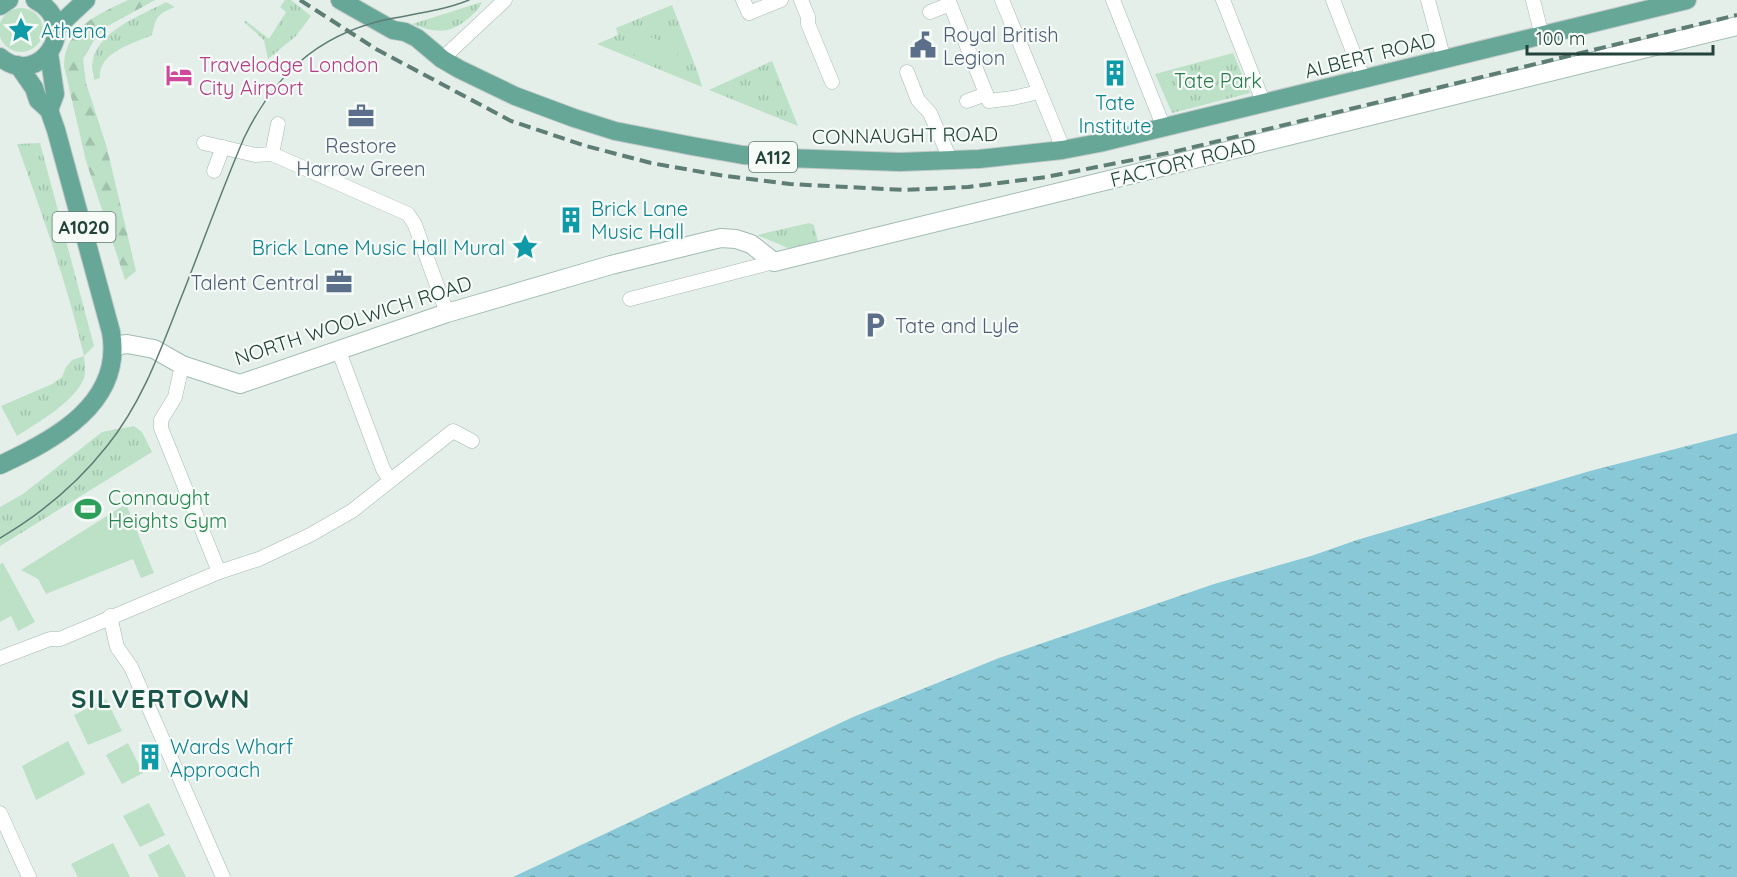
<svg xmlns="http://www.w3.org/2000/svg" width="1737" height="877" viewBox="0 0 1737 877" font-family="Quicksand,sans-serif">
<defs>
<pattern id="grass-tufts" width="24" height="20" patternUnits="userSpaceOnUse" patternTransform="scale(1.5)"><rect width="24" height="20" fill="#bce1c7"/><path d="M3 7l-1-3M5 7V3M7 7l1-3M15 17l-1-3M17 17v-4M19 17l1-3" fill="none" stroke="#a1c2ac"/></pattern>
<pattern id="forest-firs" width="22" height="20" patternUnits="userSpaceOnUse" patternTransform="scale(1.5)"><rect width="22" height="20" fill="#bce1c7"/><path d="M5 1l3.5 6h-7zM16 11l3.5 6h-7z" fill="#a1c2ac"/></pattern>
<pattern id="water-ripples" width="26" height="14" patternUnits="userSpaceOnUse" patternTransform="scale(1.5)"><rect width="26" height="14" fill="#89c9d7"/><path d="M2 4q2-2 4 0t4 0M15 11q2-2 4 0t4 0" fill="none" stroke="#70a5af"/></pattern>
</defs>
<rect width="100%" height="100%" fill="#e4efea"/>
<!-- grass -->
<g fill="url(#grass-tufts)">
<path d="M 285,0 L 291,0 L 311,16 L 296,36 L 268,59 L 264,40 L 244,22 L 246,21 L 269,39 L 286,12 L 280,7 Z"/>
<path d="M 166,2 L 175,7 C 157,14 156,17 152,35 C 133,44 98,52 100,78 L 94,80 C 94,76 92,70 92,66 C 94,31 141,16 166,2 Z"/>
<path d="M 482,2 C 479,9 475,12 470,17 C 449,35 437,33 412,24 Z"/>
<path d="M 672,5 L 699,76 L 702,87 L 597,44 L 618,35 L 616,28 Z"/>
<path d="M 1233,53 L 1250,93 L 1172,113 L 1155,74 Z"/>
<path d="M 772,61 L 798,126 L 709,90 Z"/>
<path d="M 40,143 L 94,346 L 84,356 C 85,365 87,376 81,384 C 69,405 37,423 17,436 L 1,406 L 52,384 L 62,377 L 66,367 L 72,360 L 84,356 C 67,283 42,214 17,144 Z"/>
<path d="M 809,223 L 814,225 L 818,242 L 788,248 L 757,235 Z"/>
<path d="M 134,426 L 142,432 L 152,452 L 0,546 L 0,507 L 23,494 L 102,432 Z"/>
</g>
<!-- forest -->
<path fill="url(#forest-firs)" d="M 128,0 L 155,0 L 106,27 L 93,42 L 83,59 L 86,83 L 107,148 L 136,271 L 125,280 L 86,161 L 64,66 C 65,27 97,15 128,0 Z"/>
<!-- garden -->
<g fill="#bce1c7">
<circle cx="21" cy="30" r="22"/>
<path d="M 634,31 L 680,48 L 671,69 L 626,51 Z"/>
<path d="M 126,504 L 154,573 L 141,578 L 133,559 L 46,594 L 38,579 L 21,570 Z"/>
<path d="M 3,563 L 35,622 L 18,631 L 11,616 L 0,622 L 0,564 Z"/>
<path d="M 106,699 L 122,731 L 88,745 L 74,715 Z"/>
<path d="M 68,741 L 85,774 L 36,800 L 22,766 Z"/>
<path d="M 128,743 L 143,773 L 122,784 L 106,755 Z"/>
<path d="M 149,803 L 165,835 L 140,847 L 123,816 Z"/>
<path d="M 113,843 L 130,877 L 78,877 L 71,864 Z"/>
<path d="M 169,844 L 186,877 L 159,877 L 148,855 Z"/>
</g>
<!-- water -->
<path fill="url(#water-ripples)" d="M 1737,433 L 1737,877 L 513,877 L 853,717 L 999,658 L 1214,584 L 1311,556 L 1357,540 L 1590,471 Z"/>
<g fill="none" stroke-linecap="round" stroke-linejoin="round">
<!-- street casing -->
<g stroke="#a6b8b2" stroke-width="15">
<g id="street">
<path d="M 743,0 L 749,13 L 781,0"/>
<path d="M 801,0 L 808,17 L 808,24 L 832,82"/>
<path d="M 1002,0 L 1060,141 L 1062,150"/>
<path d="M 1113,0 L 1164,128"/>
<path d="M 1223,0 L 1264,104"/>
<path d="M 1333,0 L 1364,80"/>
<path d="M 1428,0 L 1444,60"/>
<path d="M 1533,0 L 1542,36"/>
<path d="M 930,12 L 950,4 L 989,101 L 1013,98 L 1039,92"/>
<path d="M 442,59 L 505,0"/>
<path d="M 907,72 L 918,100 L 930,113 L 947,152 L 947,160"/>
<path d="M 967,101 L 986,94"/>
<path d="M 204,143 L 255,155 L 272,154 L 408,214 L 415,225 L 447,313"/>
<path d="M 272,154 L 278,124"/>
<path d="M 214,171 L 223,147"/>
<path d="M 630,299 L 774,262"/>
<path d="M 338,349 L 383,469 L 390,480"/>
<path d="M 182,365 L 175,397 L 161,420 L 161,428 L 219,572"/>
<path d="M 110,616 L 117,647 L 131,667 L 223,877"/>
<path d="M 0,658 L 50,639 L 60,639 L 219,572 L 259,559 L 310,535 L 352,511 L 453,431 L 472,441"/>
<path d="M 0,813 L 29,877"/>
</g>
</g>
<!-- secondary casing -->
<g stroke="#a2bbb3" stroke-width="20">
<path id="secondary" d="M 113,346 L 127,344 L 154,349 L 182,365 L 240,384 L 447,313 L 611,265 L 704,242 L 721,238 L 736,239 L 751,244 L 774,262 L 1737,26"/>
</g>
<!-- primary casing -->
<g stroke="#c1cac8" stroke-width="20">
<g id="primary">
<path d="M 340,0 L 393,30 L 405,32 L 417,38 L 442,59 L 459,69 L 515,96 L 574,118 L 615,131 L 692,146 L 743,155 L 787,158 L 900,162 L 979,159 L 1062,150 L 1099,143 L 1687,0"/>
<path d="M 0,6 L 9,0"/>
<path d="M 56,28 L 86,0"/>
<path d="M 49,53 L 55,94 L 49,110"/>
<path d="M 0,57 C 38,90 84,25 35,0"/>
<path d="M 0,465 C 54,440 124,403 111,332 L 56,130 L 49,110 L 38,100 L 34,88 L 18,65"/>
</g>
</g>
<!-- street -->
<use href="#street" stroke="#fff" stroke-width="14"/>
<!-- secondary -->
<use href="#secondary" stroke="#fff" stroke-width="18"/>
<!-- primary -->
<use href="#primary" stroke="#66a798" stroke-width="18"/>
<!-- tram -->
<path stroke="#5d7d75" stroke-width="1.5" d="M 0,538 C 41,514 77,484 107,446 C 140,405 158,357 177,308 C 200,251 220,194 244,138 C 274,76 316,36 384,20 C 412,14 442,11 469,0"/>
<!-- rail -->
<path stroke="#5d7d75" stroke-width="4" stroke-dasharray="12 6" stroke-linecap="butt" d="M 300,0 L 376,49 L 511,121 L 586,146 L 651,163 L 719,175 L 790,184 L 904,190 L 968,187 L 1046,177 L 1173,152 L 1737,15"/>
</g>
<!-- icons -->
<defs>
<g id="sight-bare" transform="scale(2.07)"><path d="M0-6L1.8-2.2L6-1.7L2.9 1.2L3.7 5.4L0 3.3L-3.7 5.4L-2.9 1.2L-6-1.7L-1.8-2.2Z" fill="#0f9aa8" stroke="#f6fbf8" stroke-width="2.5" paint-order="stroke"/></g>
<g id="civic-bare" transform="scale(2.07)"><path d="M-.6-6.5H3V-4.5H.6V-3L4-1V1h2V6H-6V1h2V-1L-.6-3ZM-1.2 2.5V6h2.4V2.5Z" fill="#5c6f8a" stroke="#f6fbf8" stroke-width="2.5" paint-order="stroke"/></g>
<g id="building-bare" transform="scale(2.07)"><path d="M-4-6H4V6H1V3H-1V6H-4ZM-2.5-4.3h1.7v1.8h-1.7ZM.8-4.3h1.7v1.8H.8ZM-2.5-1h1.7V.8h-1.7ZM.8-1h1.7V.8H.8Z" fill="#0f9aa8" stroke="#f6fbf8" stroke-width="2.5" paint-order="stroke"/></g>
<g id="hotel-bare" transform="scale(2.07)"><path d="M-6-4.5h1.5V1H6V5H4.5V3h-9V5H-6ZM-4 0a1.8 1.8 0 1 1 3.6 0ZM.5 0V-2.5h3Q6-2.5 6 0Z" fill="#d1479c" stroke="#f6fbf8" stroke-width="2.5" paint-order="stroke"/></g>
<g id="office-bare" transform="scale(2.07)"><path d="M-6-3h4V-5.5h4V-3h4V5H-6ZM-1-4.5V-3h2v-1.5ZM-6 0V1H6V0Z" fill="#5c6f8a" stroke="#f6fbf8" stroke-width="2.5" paint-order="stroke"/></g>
<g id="parking-bare" transform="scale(2.07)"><path d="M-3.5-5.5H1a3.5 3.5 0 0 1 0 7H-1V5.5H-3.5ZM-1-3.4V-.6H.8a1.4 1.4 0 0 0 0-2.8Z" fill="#5c6f8a" stroke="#f6fbf8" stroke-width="2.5" paint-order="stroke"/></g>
<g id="stadium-bare" transform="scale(2.07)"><path d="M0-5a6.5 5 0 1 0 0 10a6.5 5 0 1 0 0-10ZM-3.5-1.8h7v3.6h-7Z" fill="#2e9e5b" stroke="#f6fbf8" stroke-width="2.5" paint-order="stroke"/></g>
</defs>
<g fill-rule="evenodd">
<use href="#sight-bare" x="21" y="30"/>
<use href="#civic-bare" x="923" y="45"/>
<use href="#building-bare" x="1115" y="73"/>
<use href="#hotel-bare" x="179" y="75"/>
<use href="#office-bare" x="361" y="116"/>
<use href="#building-bare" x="571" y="220"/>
<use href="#sight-bare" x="525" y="247"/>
<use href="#office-bare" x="339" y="282"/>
<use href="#parking-bare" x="875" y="325"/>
<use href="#stadium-bare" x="88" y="509"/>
<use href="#building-bare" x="150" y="757"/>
</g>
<g text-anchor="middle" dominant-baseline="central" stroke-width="4.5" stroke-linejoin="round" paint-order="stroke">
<!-- shield labels -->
<g fill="#f6fbf8" stroke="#627a73" stroke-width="1.5">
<rect x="749" y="142" width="48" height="30" rx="4.5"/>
<rect x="52.5" y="212" width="63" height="30" rx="4.5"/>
</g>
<g font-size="18" font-weight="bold" fill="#22423a">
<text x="773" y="157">A112</text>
<text x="84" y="227">A1020</text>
</g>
<!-- culture labels -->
<g font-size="20" fill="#0d838f" stroke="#f6fbf8" text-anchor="start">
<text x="41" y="30">Athena</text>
<text x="1115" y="102" text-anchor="middle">Tate<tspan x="1115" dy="23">Institute</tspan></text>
<text x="591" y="208">Brick Lane<tspan x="591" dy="23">Music Hall</tspan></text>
<text x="505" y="247" text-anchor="end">Brick Lane Music Hall Mural</text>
<text x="170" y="746">Wards Wharf<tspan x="170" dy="23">Approach</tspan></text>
</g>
<!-- service labels -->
<g font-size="20" fill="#4e5e75" stroke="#f6fbf8" text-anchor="start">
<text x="943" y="34">Royal British<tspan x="943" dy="23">Legion</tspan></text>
<text x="361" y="145" text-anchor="middle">Restore<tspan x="361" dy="23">Harrow Green</tspan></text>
<text x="319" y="282" text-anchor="end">Talent Central</text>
<text x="895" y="325">Tate and Lyle</text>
</g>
<!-- street labels -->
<g font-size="20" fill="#22423a" stroke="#f6fbf8">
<text transform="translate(1370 55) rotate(-14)">ALBERT ROAD</text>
<text transform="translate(905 135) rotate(-1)">CONNAUGHT ROAD</text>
<text transform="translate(1183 162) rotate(-14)">FACTORY ROAD</text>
<text transform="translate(353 320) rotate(-18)">NORTH WOOLWICH ROAD</text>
</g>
<!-- hotel labels -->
<g font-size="20" fill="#b23c85" stroke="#f6fbf8" text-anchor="start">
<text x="199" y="64">Travelodge London<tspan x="199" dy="23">City Airport</tspan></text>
</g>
<!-- park labels -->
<g font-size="20" fill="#297c4b" stroke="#f6fbf8">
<text x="1218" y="80">Tate Park</text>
</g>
<!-- leisure labels -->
<g font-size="20" fill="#27864d" stroke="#f6fbf8" text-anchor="start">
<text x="108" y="497">Connaught<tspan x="108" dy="23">Heights Gym</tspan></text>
</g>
<!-- district labels -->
<g font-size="26" font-weight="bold" letter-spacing="1.5" fill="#1c5649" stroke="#f6fbf8">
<text x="161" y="698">SILVERTOWN</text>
</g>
</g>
<!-- scale -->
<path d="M1527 45v9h186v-9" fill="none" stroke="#22423a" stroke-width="3"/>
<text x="1536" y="45" font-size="18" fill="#22423a" stroke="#f6fbf8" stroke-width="4.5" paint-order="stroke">100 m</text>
</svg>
